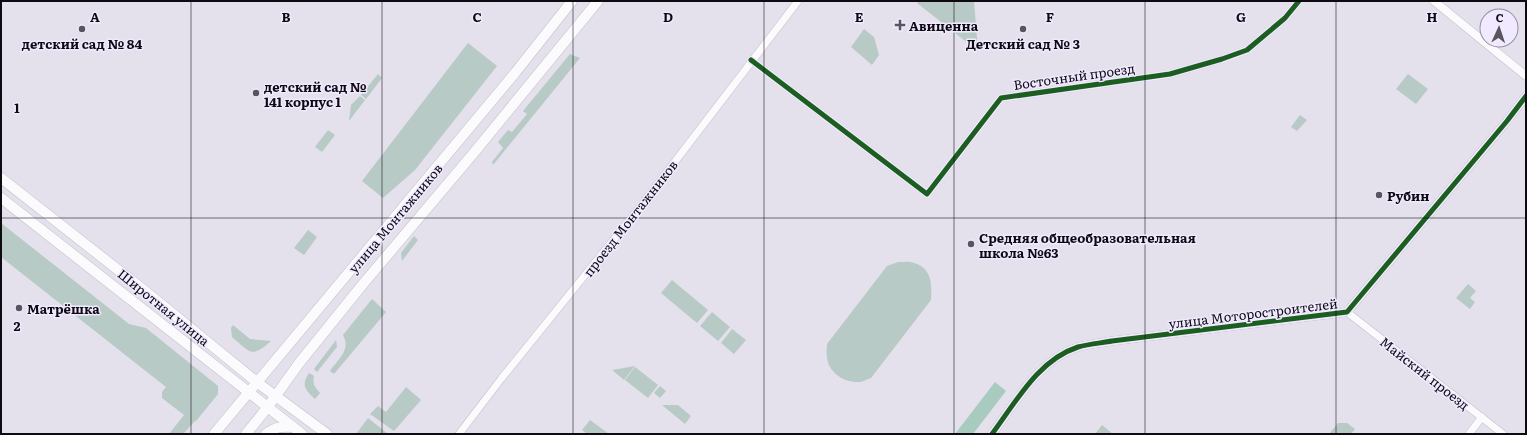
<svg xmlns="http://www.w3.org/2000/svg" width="1527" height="435" viewBox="0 0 1527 435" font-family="Literata,serif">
<rect width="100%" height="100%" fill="#e4e1ec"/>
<!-- green -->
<g fill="#b7cac5">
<path d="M 919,1 L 974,1 L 978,51 L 917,3 Z"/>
<path d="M 864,29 L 874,37 L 879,55 L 872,65 L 851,47 Z"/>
<path d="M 468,43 L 497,66 L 415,170 L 383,198 L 362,181 Z"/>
<path d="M 570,54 L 580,58 L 493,165 L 492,162 L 503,148 L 498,142 L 508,130 L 512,132 L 527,114 L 523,111 Z"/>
<path d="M 378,74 L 382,78 L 366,99 L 361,95 Z"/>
<path d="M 1408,74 L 1428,89 L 1416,104 L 1396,89 Z"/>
<path d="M 360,96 L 365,100 L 349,121 L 351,105 Z"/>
<path d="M 1300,115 L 1307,120 L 1297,131 L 1291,127 Z"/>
<path d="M 328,130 L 335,135 L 322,152 L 315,147 Z"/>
<path d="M 1,223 L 129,324 L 146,328 L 218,386 L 218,394 L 196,421 L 194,422 L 183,434 L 169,434 L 184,415 L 162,398 L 162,392 L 166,387 L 1,257 Z"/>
<path d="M 308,230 L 317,237 L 304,255 L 294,248 Z"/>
<path d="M 414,236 L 418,240 L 402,261 L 401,253 Z"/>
<path d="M 898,262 C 903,262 910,261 914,263 C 932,268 932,285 931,300 L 871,378 C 867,379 863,382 859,382 C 844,383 828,372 827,357 C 826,353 827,348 827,344 L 887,266 Z"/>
<path d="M 672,280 L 708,310 L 697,323 L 661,293 Z"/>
<path d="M 1468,284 L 1476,291 L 1470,298 L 1475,302 L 1470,309 L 1456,298 Z"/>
<path d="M 372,299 L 386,312 L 334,374 L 330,371 C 339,358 351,350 343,335 Z"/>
<path d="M 712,312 L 730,327 L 718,341 L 700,326 Z"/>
<path d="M 233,325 L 250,339 L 271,341 C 251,359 250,352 232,337 L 231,328 Z"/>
<path d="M 732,329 L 746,340 L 734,354 L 721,343 Z"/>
<path d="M 336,340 L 337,347 L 317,372 L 314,369 Z"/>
<path d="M 635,366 L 624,380 L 612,370 Z"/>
<path d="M 635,367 L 658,385 L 648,398 L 625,380 Z"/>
<path d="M 309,373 L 314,376 C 312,384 315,387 320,393 L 315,399 C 305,390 301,385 309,373 Z"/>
<path d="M 660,386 L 666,391 L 660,398 L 654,393 Z"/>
<path d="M 406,387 L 421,400 L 394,431 L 370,414 L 378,406 L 386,412 Z"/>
<path d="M 662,405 L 678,405 L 691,416 L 685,424 Z"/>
<path d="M 368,418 L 388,434 L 356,434 Z"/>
<path d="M 590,420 L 609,434 L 587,434 L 582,430 Z"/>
<path d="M 1338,423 L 1347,423 L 1355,429 L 1351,434 L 1329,434 Z"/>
<path d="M 1102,425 L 1113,434 L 1095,434 Z"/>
</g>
<!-- forest -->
<path fill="#a9cabf" d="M 995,382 L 1006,391 L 973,434 L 955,434 Z"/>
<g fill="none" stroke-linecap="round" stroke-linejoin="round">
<!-- minor casing -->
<g stroke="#c2bfc8" stroke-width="8">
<g id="minor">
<path d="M 751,60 L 927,194 L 1001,98 L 1170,74 L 1222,59 L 1247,50 L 1285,18 L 1299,1"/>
<path d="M 1347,312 L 1503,434"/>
<path d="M 459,434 L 501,379 L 644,202 L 798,1"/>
<path d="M 1469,434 L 1482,417"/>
</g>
</g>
<!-- tertiary casing -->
<g stroke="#c2bfc8" stroke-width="9">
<g id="tertiary">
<path d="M 1434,1 L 1526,76"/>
<path d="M 992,434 C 1016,402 1038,360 1078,347 C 1089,344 1101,343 1112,341 L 1347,312 L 1507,121 L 1526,96"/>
</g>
</g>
<!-- secondary casing -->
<g stroke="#c2bfc8" stroke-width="11">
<g id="secondary">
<path d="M 1,178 L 145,291 L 258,383 L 327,434"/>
<path d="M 1,198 L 302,434"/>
<path d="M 214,434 L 515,73 L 572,1"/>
<path d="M 246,434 L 267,408 L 300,362 L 363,284 L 472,155 L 598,1"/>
<path d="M 266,434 C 275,427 282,426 293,427"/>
</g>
</g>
<!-- minor -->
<use href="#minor" stroke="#fbfafc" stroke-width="7"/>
<!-- tertiary -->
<use href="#tertiary" stroke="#fbfafc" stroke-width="8"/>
<!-- secondary -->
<use href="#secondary" stroke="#fbfafc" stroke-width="10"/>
<!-- cycleway casing -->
<g stroke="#f0e9ff" stroke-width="8">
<g id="cycleway">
<path d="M 751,60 L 927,194 L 1001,98 L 1170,74 L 1222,59 L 1247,50 L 1285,18 L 1299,1"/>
<path d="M 992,434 C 1016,402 1038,360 1078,347 C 1089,344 1101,343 1112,341 L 1347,312 L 1507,121 L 1526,96"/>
</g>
</g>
<!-- cycleway -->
<use href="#cycleway" stroke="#1b5e20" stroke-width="5"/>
</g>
<!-- grid -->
<path fill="none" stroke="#0d0a11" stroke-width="1" stroke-opacity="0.55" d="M 191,1 L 191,434M 382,1 L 382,434M 573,1 L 573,434M 764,1 L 764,434M 954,1 L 954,434M 1145,1 L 1145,434M 1336,1 L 1336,434M 1,218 L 1526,218"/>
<!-- markers -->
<g fill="#58555e" stroke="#f0e9ff" stroke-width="1.5">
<path d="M898 19h4v4h4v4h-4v4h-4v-4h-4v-4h4z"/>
<circle cx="82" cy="29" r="4"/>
<circle cx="1023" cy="29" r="4"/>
<circle cx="256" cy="93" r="4"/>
<circle cx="1379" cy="195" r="4"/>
<circle cx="971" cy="244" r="4"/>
<circle cx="19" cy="308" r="4"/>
</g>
<g text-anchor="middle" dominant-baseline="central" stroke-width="3" stroke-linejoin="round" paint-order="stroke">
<!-- poi labels -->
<g font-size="13" font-weight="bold" fill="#0d0a11" stroke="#f0e9ff" text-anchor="start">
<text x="909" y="25">Авиценна</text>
<text x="82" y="43" text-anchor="middle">детский сад № 84</text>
<text x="1023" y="43" text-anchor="middle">Детский сад № 3</text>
<text x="264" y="86">детский сад №<tspan x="264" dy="15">141 корпус 1</tspan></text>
<text x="1387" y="195">Рубин</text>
<text x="979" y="237">Средняя общеобразовательная<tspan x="979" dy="15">школа №63</tspan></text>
<text x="27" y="308">Матрёшка</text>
</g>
<!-- street labels -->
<g font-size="13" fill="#0d0a11" stroke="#f0e9ff">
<text transform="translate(1074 76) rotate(-8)">Восточный проезд</text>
<text transform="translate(395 218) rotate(-50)">улица Монтажников</text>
<text transform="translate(630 218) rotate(-52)">проезд Монтажников</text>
<text transform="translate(164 307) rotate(39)">Широтная улица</text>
<text transform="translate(1253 313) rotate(-7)">улица Моторостроителей</text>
<text transform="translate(1425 373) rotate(38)">Майский проезд</text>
</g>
</g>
<g font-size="13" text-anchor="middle" font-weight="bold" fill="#0d0a11" stroke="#f0e9ff" stroke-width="3" stroke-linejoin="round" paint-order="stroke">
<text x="95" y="22">A</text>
<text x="286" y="22">B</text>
<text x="477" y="22">C</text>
<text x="668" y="22">D</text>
<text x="859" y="22">E</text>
<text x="1050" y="22">F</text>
<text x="1241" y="22">G</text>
<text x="1432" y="22">H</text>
<text x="17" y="113">1</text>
<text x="17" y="331">2</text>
</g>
<!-- border -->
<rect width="1527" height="435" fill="none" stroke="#0d0a11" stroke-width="4"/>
<!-- north arrow -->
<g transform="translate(1499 28) rotate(3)"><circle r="19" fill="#f0e9ff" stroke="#9590a0"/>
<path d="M0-3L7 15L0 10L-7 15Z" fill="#58555e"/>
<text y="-6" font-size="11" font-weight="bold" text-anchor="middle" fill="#0d0a11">С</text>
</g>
</svg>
